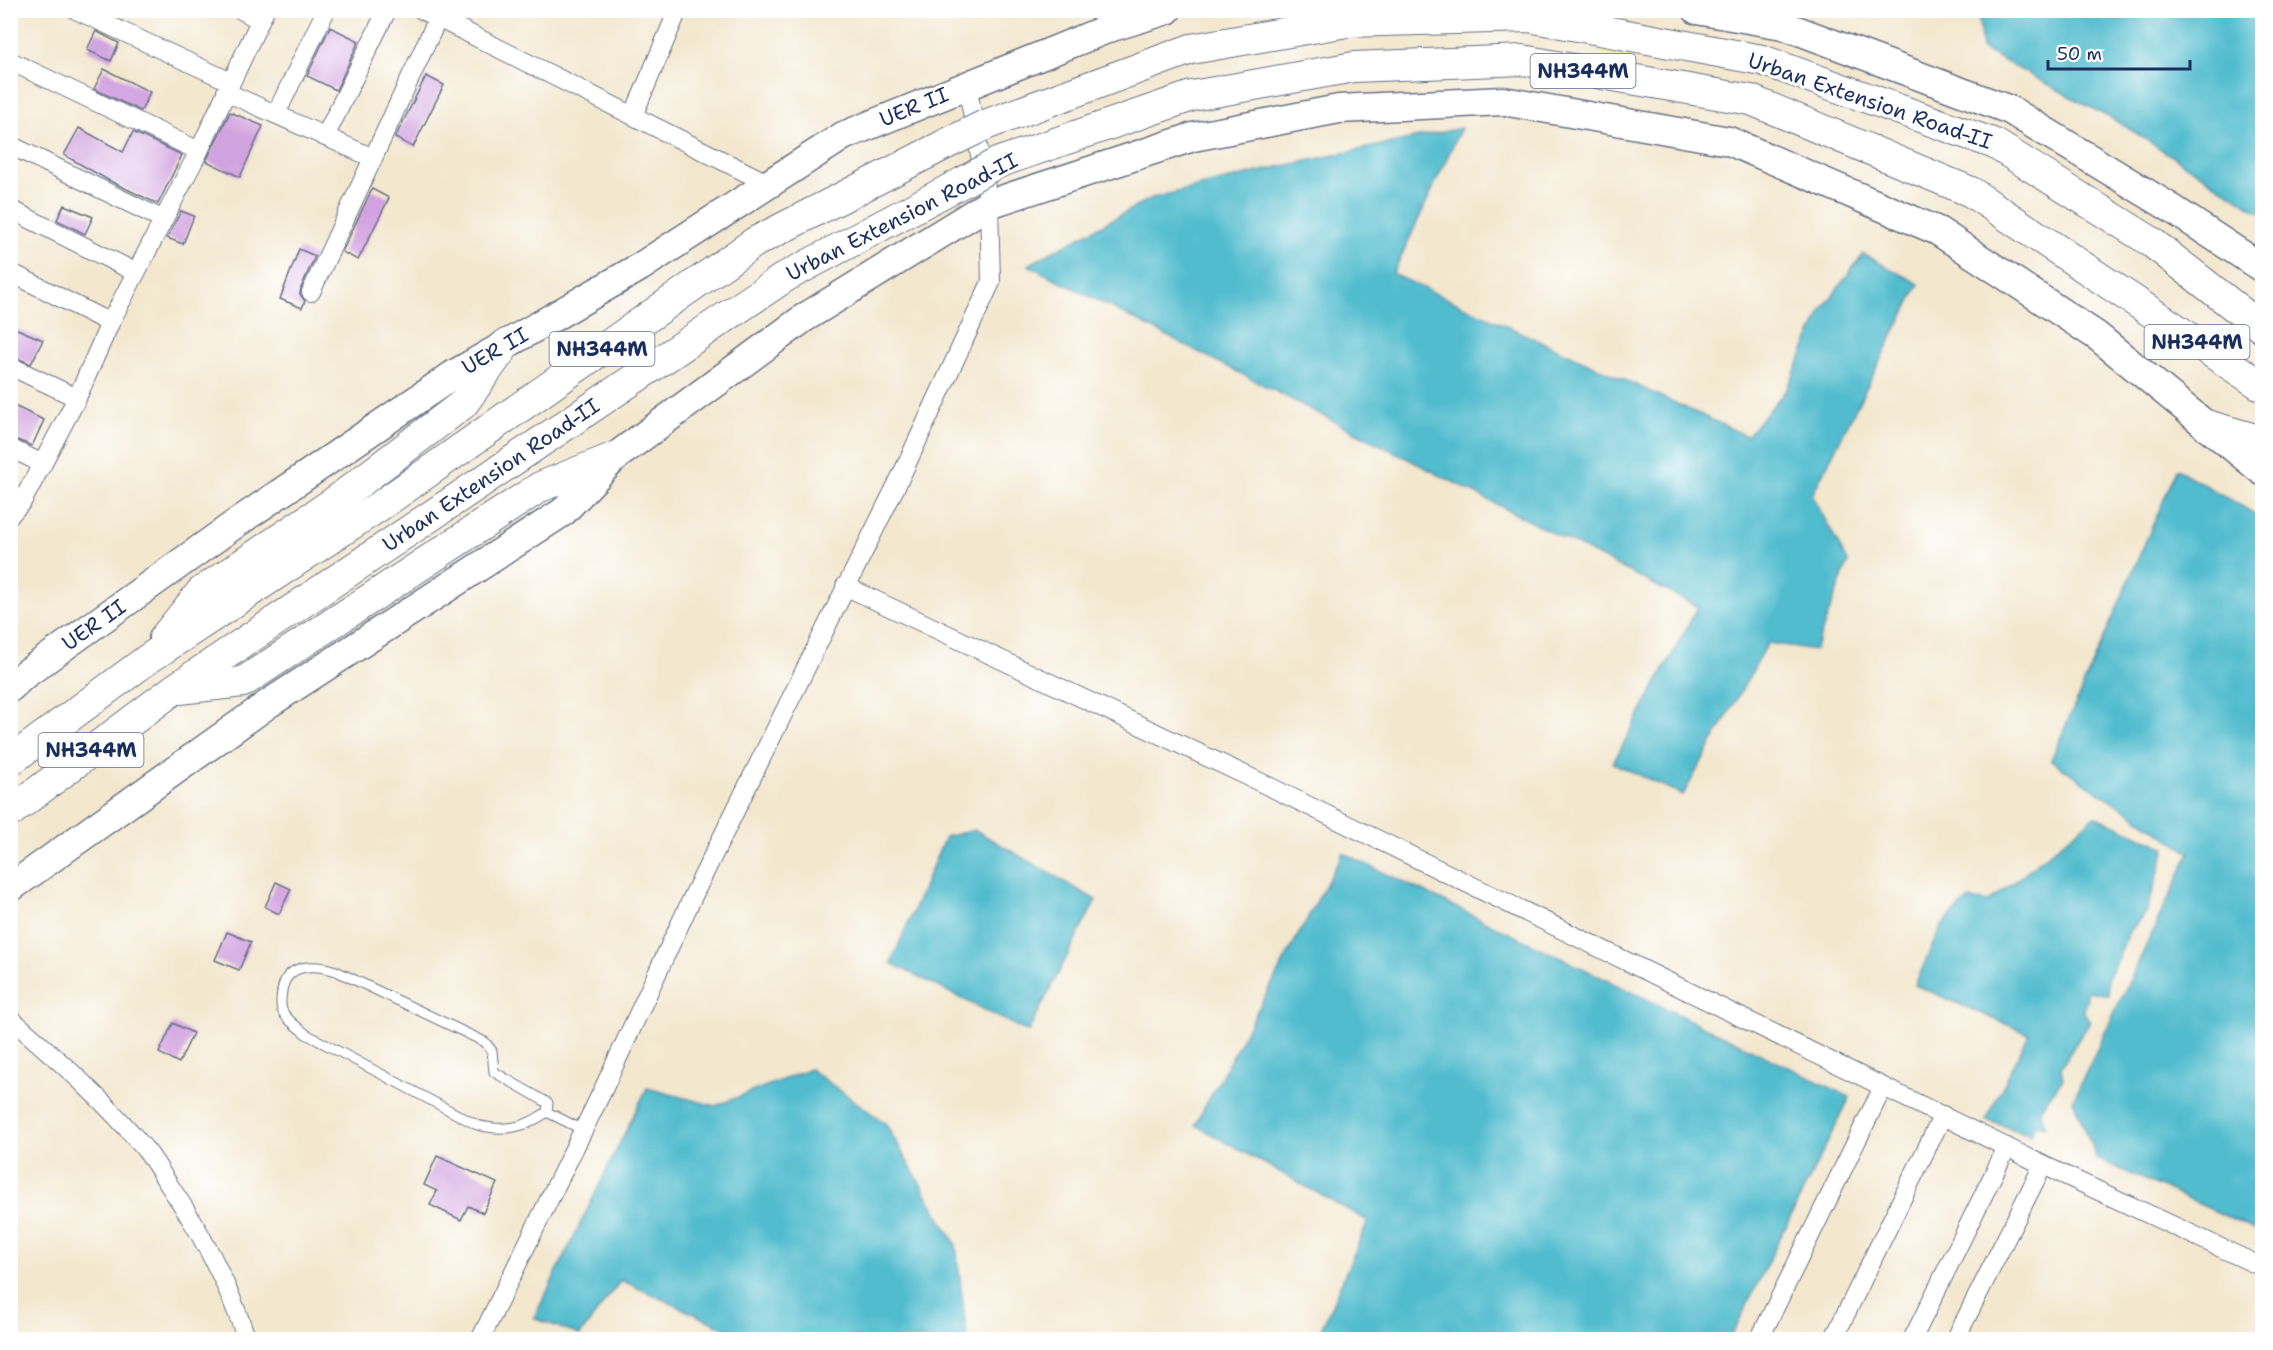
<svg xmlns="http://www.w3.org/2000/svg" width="2273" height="1350" viewBox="0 0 2273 1350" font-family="'Shantell Sans',sans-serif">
<rect width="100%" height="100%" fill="#fff"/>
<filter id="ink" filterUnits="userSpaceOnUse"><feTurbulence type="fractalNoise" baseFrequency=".0167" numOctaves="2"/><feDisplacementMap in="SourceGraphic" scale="12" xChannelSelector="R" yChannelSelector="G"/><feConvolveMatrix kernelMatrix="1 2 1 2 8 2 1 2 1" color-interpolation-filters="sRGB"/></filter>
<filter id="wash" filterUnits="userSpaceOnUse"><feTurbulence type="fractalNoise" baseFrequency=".008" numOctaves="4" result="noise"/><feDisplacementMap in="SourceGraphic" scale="24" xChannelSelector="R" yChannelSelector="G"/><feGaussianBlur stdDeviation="1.35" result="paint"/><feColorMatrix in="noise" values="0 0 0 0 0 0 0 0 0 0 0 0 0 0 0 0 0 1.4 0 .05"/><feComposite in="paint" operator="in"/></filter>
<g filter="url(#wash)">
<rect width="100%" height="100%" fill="#f3e7ce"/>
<!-- water -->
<g fill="#51bcce" stroke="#367696" stroke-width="1.5">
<path d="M 1978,11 L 2262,11 L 2262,214 L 2125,126 L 1982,49 Z"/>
<path d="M 1461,128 L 1393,274 L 1747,436 L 1787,389 L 1822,310 L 1863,254 L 1919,284 L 1812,495 L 1848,562 L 1815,650 L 1768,643 L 1683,795 L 1613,763 L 1698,607 L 1028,265 L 1152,198 L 1283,166 Z"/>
<path d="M 2177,469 L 2262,518 L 2262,1232 L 2097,1159 L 2073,1100 L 2190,853 L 2051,760 Z"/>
<path d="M 2095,816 L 2166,848 L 2146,913 L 2128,933 L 2116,964 L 2107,980 L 2109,995 L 2088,991 L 2084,1011 L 2090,1021 L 2061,1067 L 2063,1079 L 2040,1109 L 2045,1127 L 2035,1124 L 2031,1135 L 1986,1120 L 2029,1034 L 1915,985 L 1941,926 L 1969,899 L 1989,902 Z"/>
<path d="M 975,830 L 1096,900 L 1028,1032 L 891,963 L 945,837 Z"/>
<path d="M 1343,853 L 1850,1097 L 1730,1339 L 1317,1339 L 1368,1221 L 1195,1125 Z"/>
<path d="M 810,1069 L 885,1123 L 956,1245 L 967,1339 L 748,1339 L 621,1280 L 580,1335 L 534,1318 L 647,1088 L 715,1106 Z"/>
</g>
<g id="blocks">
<!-- building -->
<g fill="#d1a2e0">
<path d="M 330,27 L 359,41 L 336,90 L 307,76 Z"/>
<path d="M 96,31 L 119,43 L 111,61 L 87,50 Z"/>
<path d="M 104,69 L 150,92 L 141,111 L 94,89 Z"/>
<path d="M 426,76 L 444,85 L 413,147 L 395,138 Z"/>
<path d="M 230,112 L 263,126 L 240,177 L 206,161 Z"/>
<path d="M 79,128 L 123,152 L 133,132 L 182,155 L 158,204 L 108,180 L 64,155 Z"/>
<path d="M 372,189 L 389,198 L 358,260 L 342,252 Z"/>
<path d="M 64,205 L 93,217 L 85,234 L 57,220 Z"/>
<path d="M 181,211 L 194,216 L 183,244 L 167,238 Z"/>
<path d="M 299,249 L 315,256 L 301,288 L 300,294 L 305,301 L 302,308 L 280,299 Z"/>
<path d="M 10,326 L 43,340 L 31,364 L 10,355 Z"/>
<path d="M 10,404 L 44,420 L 32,446 L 10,437 Z"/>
<path d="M 276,882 L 291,889 L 279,914 L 265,907 Z"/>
<path d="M 227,932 L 251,942 L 239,970 L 215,960 Z"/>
<path d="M 173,1023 L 193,1033 L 179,1063 L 159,1053 Z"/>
<path d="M 437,1156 L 497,1183 L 483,1213 L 468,1206 L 461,1220 L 430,1205 L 437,1191 L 424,1185 Z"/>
</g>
</g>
</g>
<g filter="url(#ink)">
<use href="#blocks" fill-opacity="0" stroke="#676f85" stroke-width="1.5"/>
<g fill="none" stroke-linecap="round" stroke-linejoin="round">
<!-- service casing -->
<g stroke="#676f85" stroke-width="11">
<path id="service" d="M 547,1112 L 548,1103 L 494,1072 L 492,1051 L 485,1042 L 336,971 C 314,964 286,963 282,991 C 281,997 280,1004 282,1010 C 286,1020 298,1027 306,1034 L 477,1125 C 504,1132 525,1128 547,1112 L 583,1130"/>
</g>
<!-- minor casing -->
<g stroke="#676f85" stroke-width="20">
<g id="minor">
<path d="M 76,10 L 231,82"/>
<path d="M 241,10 L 260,20"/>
<path d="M 422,10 L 769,184"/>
<path d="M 10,61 L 199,151"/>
<path d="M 226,92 L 373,158"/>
<path d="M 276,114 L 326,10"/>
<path d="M 633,116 L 678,10"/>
<path d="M 325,137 L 387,10"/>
<path d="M 10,145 L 162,219"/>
<path d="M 10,209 L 135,272"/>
<path d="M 10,272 L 110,323"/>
<path d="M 311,292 L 438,18"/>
<path d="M 10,366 L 77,398"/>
<path d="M 10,448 L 43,464"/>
<path d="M 10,515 L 22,502 L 77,398 L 110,323 L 199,151 L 265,10"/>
<path d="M 845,586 L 1262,783 L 2043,1165 L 2262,1267"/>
<path d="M 10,1018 C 57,1059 105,1100 144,1148 C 153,1158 160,1171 167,1182 C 201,1231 228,1283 247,1340"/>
<path d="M 480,1340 L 601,1094 L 694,894 L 902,474 L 991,282 L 989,204 L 967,85"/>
<path d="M 1759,1340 L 1883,1087"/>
<path d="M 1833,1340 L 1943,1115"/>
<path d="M 1912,1340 L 2007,1147"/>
<path d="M 1955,1340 L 2043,1165"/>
</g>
</g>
<!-- primary casing -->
<g stroke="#676f85" stroke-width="31">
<g id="primary">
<path d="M 1697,10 L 1783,25 L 2010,110 L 2171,208 L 2262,268"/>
<path d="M 10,688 L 24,675 L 238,522 L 453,375 L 640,267 L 843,136 L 1112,27 L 1167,10"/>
<path d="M 10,888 L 268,704 L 563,512 L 615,457 L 804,318 L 989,204 L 1193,137 L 1339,109 L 1503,101 L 1729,141 L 1938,231 L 2097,336 L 2262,471"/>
</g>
</g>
<!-- trunk casing -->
<g stroke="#676f85" stroke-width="32">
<g id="trunk">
<path d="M 985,125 L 1191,49 L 1347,22 L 1529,17 L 1762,60 L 1995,144 L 2150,241 L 2262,328"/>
<path d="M 997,163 L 1192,96 L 1354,67 L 1522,60 L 1751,100 L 1971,192 L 2262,386"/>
<path d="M 2206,425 L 2262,441"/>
<path d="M 164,638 L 201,592 L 334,502 L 463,404 L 506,344"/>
<path d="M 179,689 L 243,682 L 540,487 L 615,457"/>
<path d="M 10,761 L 148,659 L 384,503 L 755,242 L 946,144"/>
<path d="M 10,812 L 173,690 L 785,277 L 963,182"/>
</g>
</g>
<!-- service -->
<use href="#service" stroke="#fff" stroke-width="9"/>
<!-- minor -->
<use href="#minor" stroke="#fff" stroke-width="18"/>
<!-- primary -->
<use href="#primary" stroke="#fff" stroke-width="28"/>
<!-- trunk -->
<use href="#trunk" stroke="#fff" stroke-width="30"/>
<!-- trunk-bridge casing -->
<g stroke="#676f85" stroke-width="32" stroke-linecap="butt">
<g id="trunk-bridge">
<path d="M 946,144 L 985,125"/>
<path d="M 963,182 L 997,163"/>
</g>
</g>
<!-- trunk-bridge -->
<use href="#trunk-bridge" stroke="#fff" stroke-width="30"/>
</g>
</g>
<g text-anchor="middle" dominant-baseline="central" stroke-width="6" stroke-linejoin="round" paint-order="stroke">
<!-- shield labels -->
<g fill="#fff" stroke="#5f6d8e" stroke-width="1.5">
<rect x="1530.5" y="54" width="105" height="34" rx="4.5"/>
<rect x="2144.5" y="325" width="105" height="34" rx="4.5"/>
<rect x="549.5" y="332" width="105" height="34" rx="4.5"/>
<rect x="38.5" y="733" width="105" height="34" rx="4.5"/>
</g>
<g font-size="20" font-weight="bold" fill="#1b2f5e">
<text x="1583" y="71">NH344M</text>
<text x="2197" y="342">NH344M</text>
<text x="602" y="349">NH344M</text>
<text x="91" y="750">NH344M</text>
</g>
<!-- street labels -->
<g font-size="21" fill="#1b2f5e" stroke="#fff">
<text transform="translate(1870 101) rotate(19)">Urban Extension Road-II</text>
<text transform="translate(914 107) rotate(-22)">UER II</text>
<text transform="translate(902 217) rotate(-27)">Urban Extension Road-II</text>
<text transform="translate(495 351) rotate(-30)">UER II</text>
<text transform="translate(491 475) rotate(-34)">Urban Extension Road-II</text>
<text transform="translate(94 625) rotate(-35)">UER II</text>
</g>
</g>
<!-- margin -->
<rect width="2273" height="1350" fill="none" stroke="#fff" stroke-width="36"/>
<!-- scale -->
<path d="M2048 60v9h142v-9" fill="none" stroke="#1b2f5e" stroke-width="3"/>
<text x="2057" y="60" font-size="18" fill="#1b2f5e" stroke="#ffffff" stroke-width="4.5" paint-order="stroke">50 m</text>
</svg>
